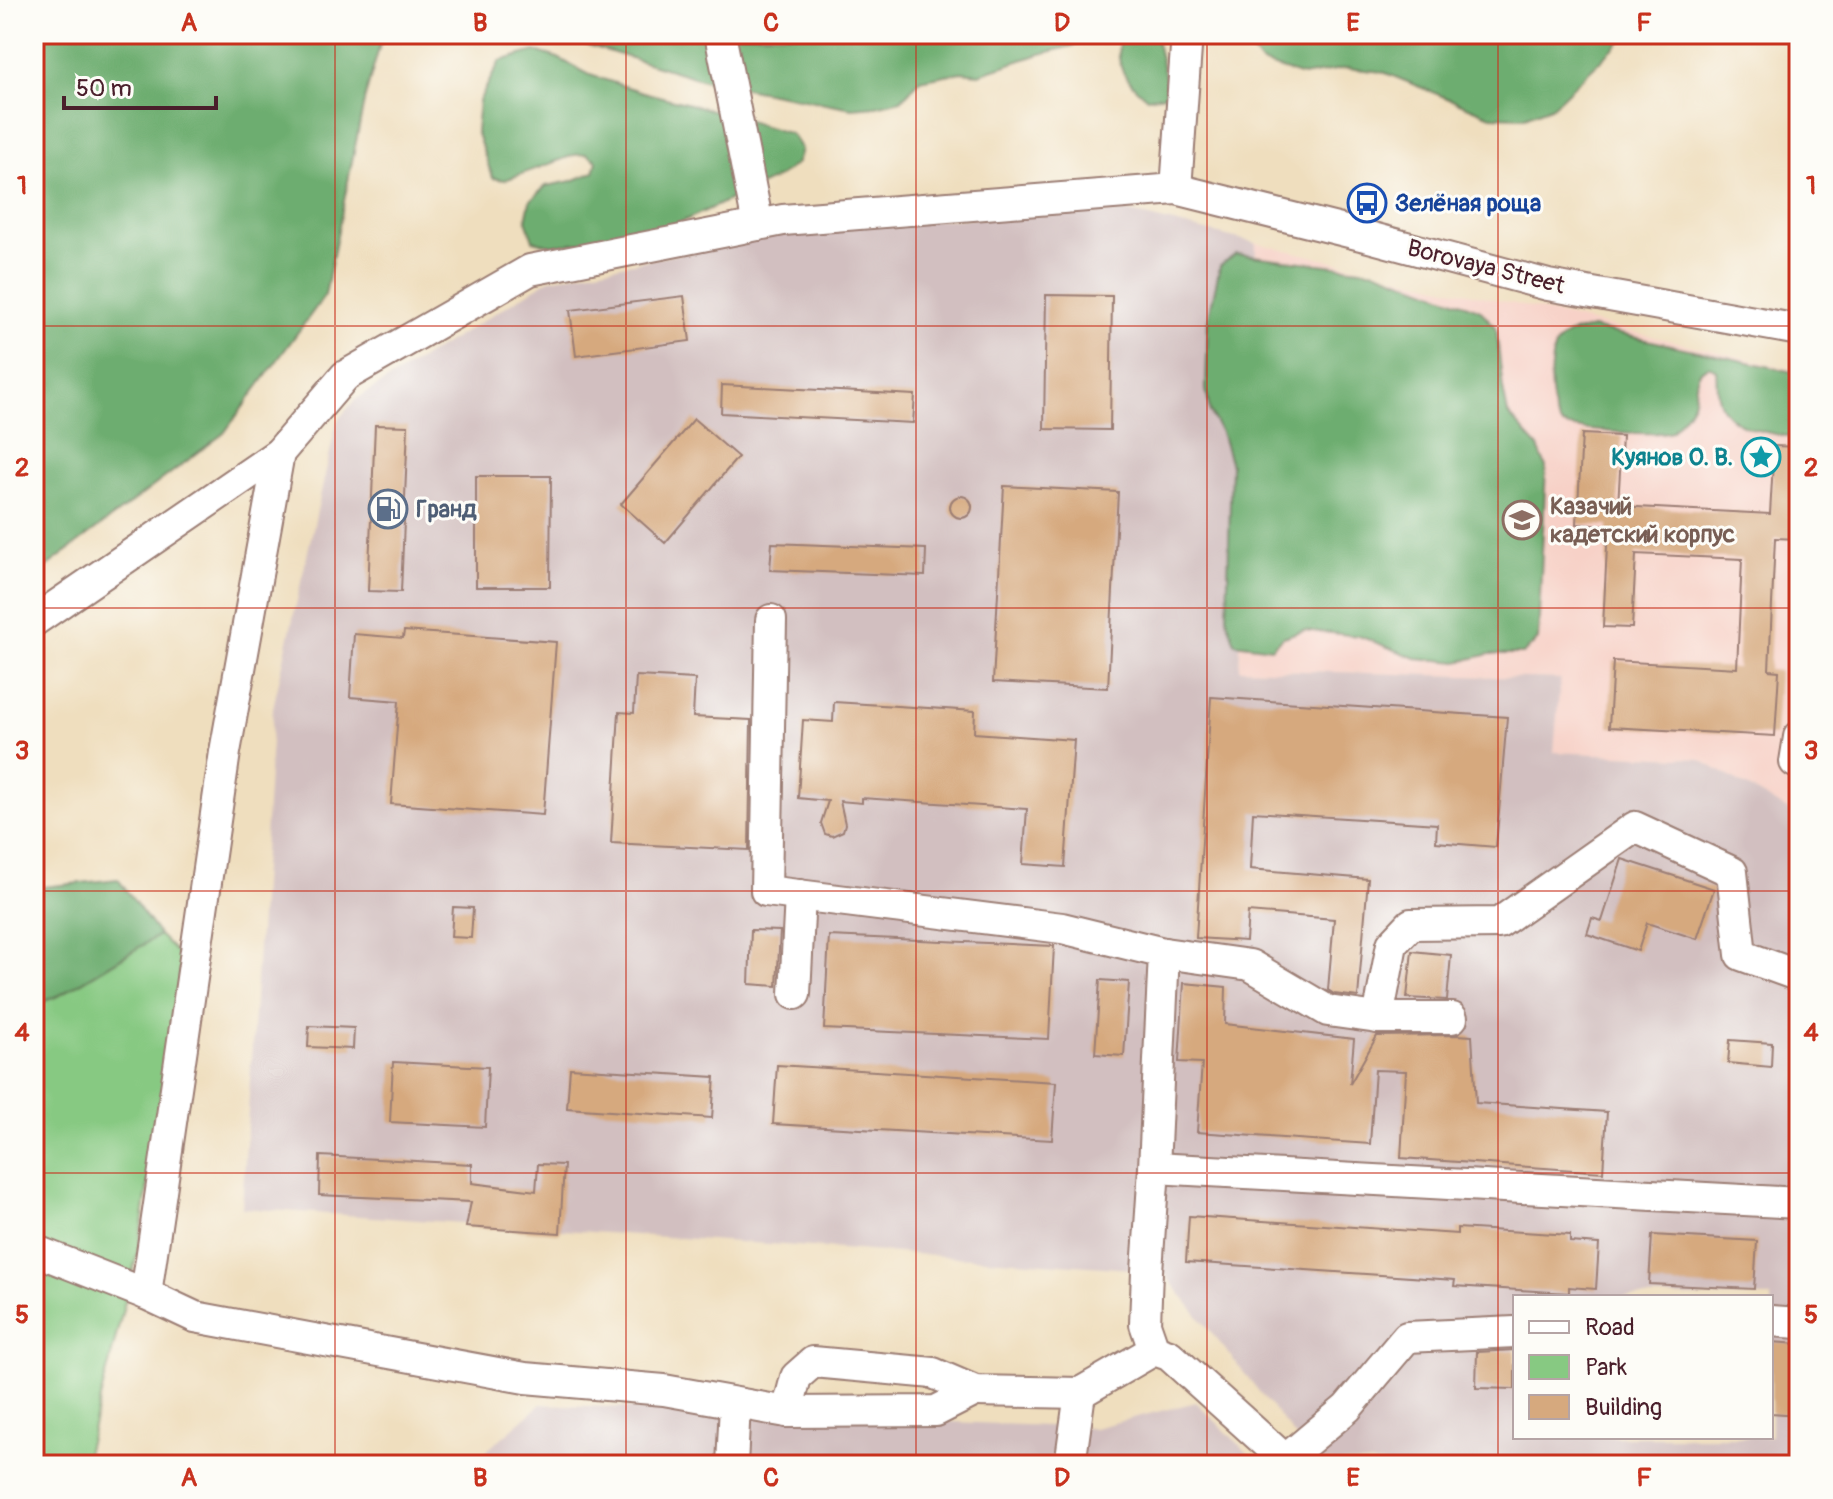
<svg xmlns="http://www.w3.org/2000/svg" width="1833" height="1499" viewBox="0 0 1833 1499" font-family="Pangolin,sans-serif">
<rect width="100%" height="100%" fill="#fdfcf7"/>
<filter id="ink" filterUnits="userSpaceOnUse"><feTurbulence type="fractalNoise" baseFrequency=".0125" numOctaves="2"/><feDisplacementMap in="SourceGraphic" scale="16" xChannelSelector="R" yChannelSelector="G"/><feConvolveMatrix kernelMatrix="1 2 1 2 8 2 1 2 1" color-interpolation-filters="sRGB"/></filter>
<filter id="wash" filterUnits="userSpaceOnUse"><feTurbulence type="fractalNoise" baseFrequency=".006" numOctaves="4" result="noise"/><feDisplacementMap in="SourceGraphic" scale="32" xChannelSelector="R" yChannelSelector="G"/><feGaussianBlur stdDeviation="1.8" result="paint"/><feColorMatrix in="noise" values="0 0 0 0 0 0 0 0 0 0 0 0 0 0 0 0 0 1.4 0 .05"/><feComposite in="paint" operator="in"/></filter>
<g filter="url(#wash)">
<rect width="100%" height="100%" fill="#efdebe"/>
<!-- built -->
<path fill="#f7d1c7" d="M 1256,243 L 1799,371 L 1799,817 L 1699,759 L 1554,752 L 1559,679 L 1239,669 Z"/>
<!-- industrial -->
<g fill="#d2bfc0" fill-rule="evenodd">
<path d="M 1128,212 L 1256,243 L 1239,669 L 1560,679 L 1554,752 L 1699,759 L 1799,817 L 1799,1465 L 1405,1465 L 1315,1461 L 1162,1271 L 242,1208 L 273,708 L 337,421 L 355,400 L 550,279 L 834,224 ZM 1515,1297 L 1771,1297 L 1771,1437 L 1515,1437 Z"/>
<path d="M 1196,1402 L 1260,1465 L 470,1465 L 541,1404 L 1094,1428 Z"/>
</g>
<!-- green -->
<path fill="#87c982" stroke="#687456" stroke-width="2" d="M 159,935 L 182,958 L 138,1251 L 83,1465 L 34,1465 L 34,1005 L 60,995 Z"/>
<!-- forest -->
<g fill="#6dad70" stroke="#5c664e" stroke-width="2">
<path d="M 34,34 L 383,34 L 365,97 L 325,295 L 224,433 L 34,576 Z"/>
<path d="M 562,34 L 1155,34 L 1165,76 L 1165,95 L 1147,98 C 1125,80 1116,69 1119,40 L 1110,36 L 1037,55 L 979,74 L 961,72 L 920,80 L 901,100 L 876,106 L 852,108 L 707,81 L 571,40 Z"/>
<path d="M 1239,34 L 1628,34 L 1553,106 L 1525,117 L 1491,116 L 1383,72 L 1346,68 L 1303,76 L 1261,63 Z"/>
<path d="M 535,51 L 558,58 L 590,75 L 643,92 L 701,107 L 791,134 L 801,149 L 797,163 L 777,178 L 679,223 L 620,239 L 550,245 L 533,240 L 526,220 L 530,201 L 546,186 L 572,181 L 594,172 L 597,161 L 587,154 L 574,155 L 505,180 L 493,178 L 476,131 L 479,101 L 500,61 Z"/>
<path d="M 1236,254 L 1377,271 L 1479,309 L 1496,327 L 1503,389 L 1508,414 L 1538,447 L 1546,467 L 1538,640 L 1523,654 L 1490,654 L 1458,662 L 1416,658 L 1359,636 L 1304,630 L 1283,637 L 1271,648 L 1235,643 L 1227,619 L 1231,465 L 1221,432 L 1210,412 L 1206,389 L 1208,321 L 1220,266 Z"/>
<path d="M 1592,328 L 1799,373 L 1799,438 C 1771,433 1725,431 1718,396 C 1716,388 1717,379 1716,370 L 1709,366 C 1692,372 1698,388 1693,402 C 1689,410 1685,416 1679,422 C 1679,423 1671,431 1671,431 C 1659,436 1570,431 1561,424 C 1548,412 1547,354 1558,342 C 1568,331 1579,331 1592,328 Z"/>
<path d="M 118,879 L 159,935 L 60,995 L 34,1005 L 34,888 Z"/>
</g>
<g id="blocks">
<!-- building -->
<g fill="#d6a97e">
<path d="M 1046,295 L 1112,296 L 1110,430 L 1044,429 Z"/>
<path d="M 684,296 L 690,341 L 576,356 L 570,310 Z"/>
<path d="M 722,385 L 915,395 L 913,423 L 721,413 Z"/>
<path d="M 694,419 L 738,457 L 665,543 L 621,504 Z"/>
<path d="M 375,425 L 408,426 L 401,592 L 368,591 Z"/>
<path d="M 1582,434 L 1622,436 L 1618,506 L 1770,514 L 1774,446 L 1799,447 L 1799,539 L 1775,538 L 1769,670 L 1779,671 L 1775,736 L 1609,727 L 1613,661 L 1737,668 L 1742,559 L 1636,554 L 1632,628 L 1603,627 L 1608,526 L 1577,524 Z"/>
<path d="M 476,476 L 551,476 L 550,587 L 476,587 Z"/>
<path d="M 1004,486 L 1118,492 L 1108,688 L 993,682 Z"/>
<circle cx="961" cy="507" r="11"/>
<path d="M 772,543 L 926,549 L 925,576 L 770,570 Z"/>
<path d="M 404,631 L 556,642 L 543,815 L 391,804 L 399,701 L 350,697 L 354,634 L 403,638 Z"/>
<path d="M 636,676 L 695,679 L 693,717 L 751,720 L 749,850 L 611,843 L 619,712 L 634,713 Z"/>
<path d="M 1211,697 L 1507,717 L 1496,847 L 1436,842 L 1437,824 L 1253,812 L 1250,869 L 1368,879 L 1358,997 L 1334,994 L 1328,990 L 1334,919 L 1248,912 L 1246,941 L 1196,938 Z"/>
<path d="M 834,702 L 975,711 L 974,733 L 1074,740 L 1065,867 L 1023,864 L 1027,809 L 862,798 L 862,803 L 840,801 L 845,824 L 843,831 L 832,836 L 825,834 L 821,823 L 828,801 L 798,798 L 803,720 L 833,722 Z"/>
<path d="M 1622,859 L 1714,889 L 1697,939 L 1647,923 L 1638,951 L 1587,934 L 1592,918 L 1602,921 Z"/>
<path d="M 453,907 L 473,908 L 471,938 L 451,937 Z"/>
<path d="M 751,930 L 780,931 L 777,986 L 749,984 Z"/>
<path d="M 829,936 L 1054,946 L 1049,1039 L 824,1029 Z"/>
<path d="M 1412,951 L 1451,955 L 1447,1000 L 1407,998 Z"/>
<path d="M 1100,980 L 1129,982 L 1124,1056 L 1095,1054 Z"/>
<path d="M 1184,983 L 1226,987 L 1225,1024 L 1354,1039 L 1350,1084 L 1377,1036 L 1457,1035 L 1472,1036 L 1476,1103 L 1607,1112 L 1603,1172 L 1401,1158 L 1406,1071 L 1375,1070 L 1370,1144 L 1197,1132 L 1202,1063 L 1179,1062 Z"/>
<path d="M 309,1026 L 354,1028 L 353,1049 L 308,1047 Z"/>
<path d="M 1730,1040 L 1772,1043 L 1771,1067 L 1728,1063 Z"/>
<path d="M 393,1062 L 488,1067 L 485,1127 L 390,1122 Z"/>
<path d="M 777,1065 L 1056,1082 L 1052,1140 L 773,1124 Z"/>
<path d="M 570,1068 L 715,1077 L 712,1118 L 567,1108 Z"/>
<path d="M 320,1156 L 472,1164 L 472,1183 L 536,1191 L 538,1164 L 564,1165 L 560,1233 L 466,1227 L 471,1202 L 319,1195 Z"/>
<path d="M 1189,1216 L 1457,1234 L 1457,1228 L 1570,1235 L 1570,1242 L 1599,1244 L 1596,1289 L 1569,1287 L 1569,1293 L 1454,1286 L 1455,1280 L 1186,1262 Z"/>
<path d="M 1652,1235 L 1757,1241 L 1754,1289 L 1649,1284 Z"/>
<path d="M 1771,1342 L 1799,1344 L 1799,1415 L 1771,1413 Z"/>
<path d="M 1515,1350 L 1515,1389 L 1476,1388 L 1477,1352 Z"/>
</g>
</g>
</g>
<g filter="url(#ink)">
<use href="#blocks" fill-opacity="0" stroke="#9c7e74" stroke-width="2"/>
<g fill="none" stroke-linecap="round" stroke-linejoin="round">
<!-- minor casing -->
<g stroke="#9c7e74" stroke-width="34">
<g id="minor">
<path d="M 720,34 L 758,225"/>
<path d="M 1176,189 L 1187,34"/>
<path d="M 771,620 L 766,891 L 1062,928 L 1164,953 L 1250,965 L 1328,1011 L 1378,1018 L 1452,1018"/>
<path d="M 34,621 L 279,453 L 345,376 L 530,270 L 783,220 L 1176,189 L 1369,237 L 1548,285 L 1799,330"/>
<path d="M 1795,762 L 1799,737"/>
<path d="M 795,994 L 800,895"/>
<path d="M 1378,1018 L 1392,944 L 1411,924 L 1499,923 L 1635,827 L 1732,872 L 1741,955 L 1799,976"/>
<path d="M 1154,1168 L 1799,1203"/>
<path d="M 34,1250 L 146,1294 L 195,1317 L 525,1378 L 664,1390 L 787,1412 L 796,1377 L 813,1362 L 933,1373 L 975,1391 L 1080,1393 L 1154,1350 L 1169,1355 L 1291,1465"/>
<path d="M 146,1294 L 225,752 L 279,453"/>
<path d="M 1771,1321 L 1799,1323"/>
<path d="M 1154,1350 L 1145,1324 L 1147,1271 L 1154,1168 L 1164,953"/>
<path d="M 787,1412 L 936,1411 L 975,1391"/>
<path d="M 732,1465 L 735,1404"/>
<path d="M 1070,1465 L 1080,1393"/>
<path d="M 1276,1465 L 1285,1460 L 1347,1408 L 1407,1337 L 1515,1332"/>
</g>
</g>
<!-- minor -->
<use href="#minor" stroke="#fff" stroke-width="30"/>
</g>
</g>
<!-- grid -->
<path fill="none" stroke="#c8321e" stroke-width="2" stroke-opacity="0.55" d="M 335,34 L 335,1465M 626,34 L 626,1465M 916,34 L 916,1465M 1207,34 L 1207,1465M 1498,34 L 1498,1465M 34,326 L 1799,326M 34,608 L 1799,608M 34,891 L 1799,891M 34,1173 L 1799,1173"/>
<!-- icons -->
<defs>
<g id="bus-ring" transform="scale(2)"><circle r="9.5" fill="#fdfcf7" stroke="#1a4fb4" stroke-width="1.5"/><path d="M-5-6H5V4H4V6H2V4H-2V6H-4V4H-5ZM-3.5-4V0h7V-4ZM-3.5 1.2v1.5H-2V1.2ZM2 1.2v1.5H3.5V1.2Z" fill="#1a4fb4"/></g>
<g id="sight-ring" transform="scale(2)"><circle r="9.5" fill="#fdfcf7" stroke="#0f9aa8" stroke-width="1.5"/><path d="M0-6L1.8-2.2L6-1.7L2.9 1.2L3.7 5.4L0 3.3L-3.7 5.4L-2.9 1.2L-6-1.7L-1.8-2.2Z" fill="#0f9aa8"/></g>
<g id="fuel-ring" transform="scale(2)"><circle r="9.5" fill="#fdfcf7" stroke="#5c6f8a" stroke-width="1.5"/><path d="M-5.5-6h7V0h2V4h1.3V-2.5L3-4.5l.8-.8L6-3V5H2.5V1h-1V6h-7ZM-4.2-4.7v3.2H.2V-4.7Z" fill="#5c6f8a"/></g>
<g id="university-ring" transform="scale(2)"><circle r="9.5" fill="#fdfcf7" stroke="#8d6e63" stroke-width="1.5"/><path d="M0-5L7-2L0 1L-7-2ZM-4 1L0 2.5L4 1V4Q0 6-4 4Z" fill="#8d6e63"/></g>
</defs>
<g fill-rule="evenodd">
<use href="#bus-ring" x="1367" y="203"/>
<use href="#sight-ring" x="1761" y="457"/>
<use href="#fuel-ring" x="388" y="509"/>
<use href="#university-ring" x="1522" y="520"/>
</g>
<g text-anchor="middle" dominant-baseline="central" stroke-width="6" stroke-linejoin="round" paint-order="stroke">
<!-- transit labels -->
<g font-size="24" font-weight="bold" fill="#164399" stroke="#fdfcf7" text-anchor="start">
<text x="1395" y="203">Зелёная роща</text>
</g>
<!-- street labels -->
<g font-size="24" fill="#4a1f2b" stroke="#fdfcf7">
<text transform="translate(1486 267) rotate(14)">Borovaya Street</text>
</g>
<!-- culture labels -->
<g font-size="24" font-weight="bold" fill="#0d838f" stroke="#fdfcf7" text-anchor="end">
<text x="1733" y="457">Куянов О. В.</text>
</g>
<!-- education labels -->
<g font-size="24" font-weight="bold" fill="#785e54" stroke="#fdfcf7" text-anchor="start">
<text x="1550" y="506">Казачий<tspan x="1550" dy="28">кадетский корпус</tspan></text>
</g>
<!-- service labels -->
<g font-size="24" font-weight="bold" fill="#4e5e75" stroke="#fdfcf7" text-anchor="start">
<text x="416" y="509">Гранд</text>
</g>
</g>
<!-- margin -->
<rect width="1833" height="1499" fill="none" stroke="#fdfcf7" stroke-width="88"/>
<!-- legend -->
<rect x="1513" y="1295" width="260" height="144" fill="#fdfcf7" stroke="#b5a4a5" stroke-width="2"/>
<rect x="1529" y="1321" width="40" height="12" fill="#ffffff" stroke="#b5a4a5" stroke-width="2"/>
<text x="1585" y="1335" font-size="24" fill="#4a1f2b">Road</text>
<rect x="1529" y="1355" width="40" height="24" fill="#87c982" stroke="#b5a4a5" stroke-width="2"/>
<text x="1585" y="1375" font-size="24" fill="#4a1f2b">Park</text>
<rect x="1529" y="1395" width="40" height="24" fill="#d6a97e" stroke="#b5a4a5" stroke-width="2"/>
<text x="1585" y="1415" font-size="24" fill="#4a1f2b">Building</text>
<!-- scale -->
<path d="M64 96v12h152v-12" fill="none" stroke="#4a1f2b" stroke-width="4"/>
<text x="76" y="96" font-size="24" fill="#4a1f2b" stroke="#fdfcf7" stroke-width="6" paint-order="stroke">50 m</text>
<rect x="44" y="44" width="1745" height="1411" fill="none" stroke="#c8321e" stroke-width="3"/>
<g font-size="26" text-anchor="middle" font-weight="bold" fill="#c8321e">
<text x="189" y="31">A</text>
<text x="480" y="31">B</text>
<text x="771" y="31">C</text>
<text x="1062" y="31">D</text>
<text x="1353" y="31">E</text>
<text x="1644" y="31">F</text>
<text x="22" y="194">1</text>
<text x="1811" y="194">1</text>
<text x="22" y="476">2</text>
<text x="1811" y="476">2</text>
<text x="22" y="759">3</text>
<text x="1811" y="759">3</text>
<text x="22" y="1041">4</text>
<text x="1811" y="1041">4</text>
<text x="22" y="1323">5</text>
<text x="1811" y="1323">5</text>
<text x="189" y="1486">A</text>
<text x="480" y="1486">B</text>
<text x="771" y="1486">C</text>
<text x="1062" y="1486">D</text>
<text x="1353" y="1486">E</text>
<text x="1644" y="1486">F</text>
</g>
</svg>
